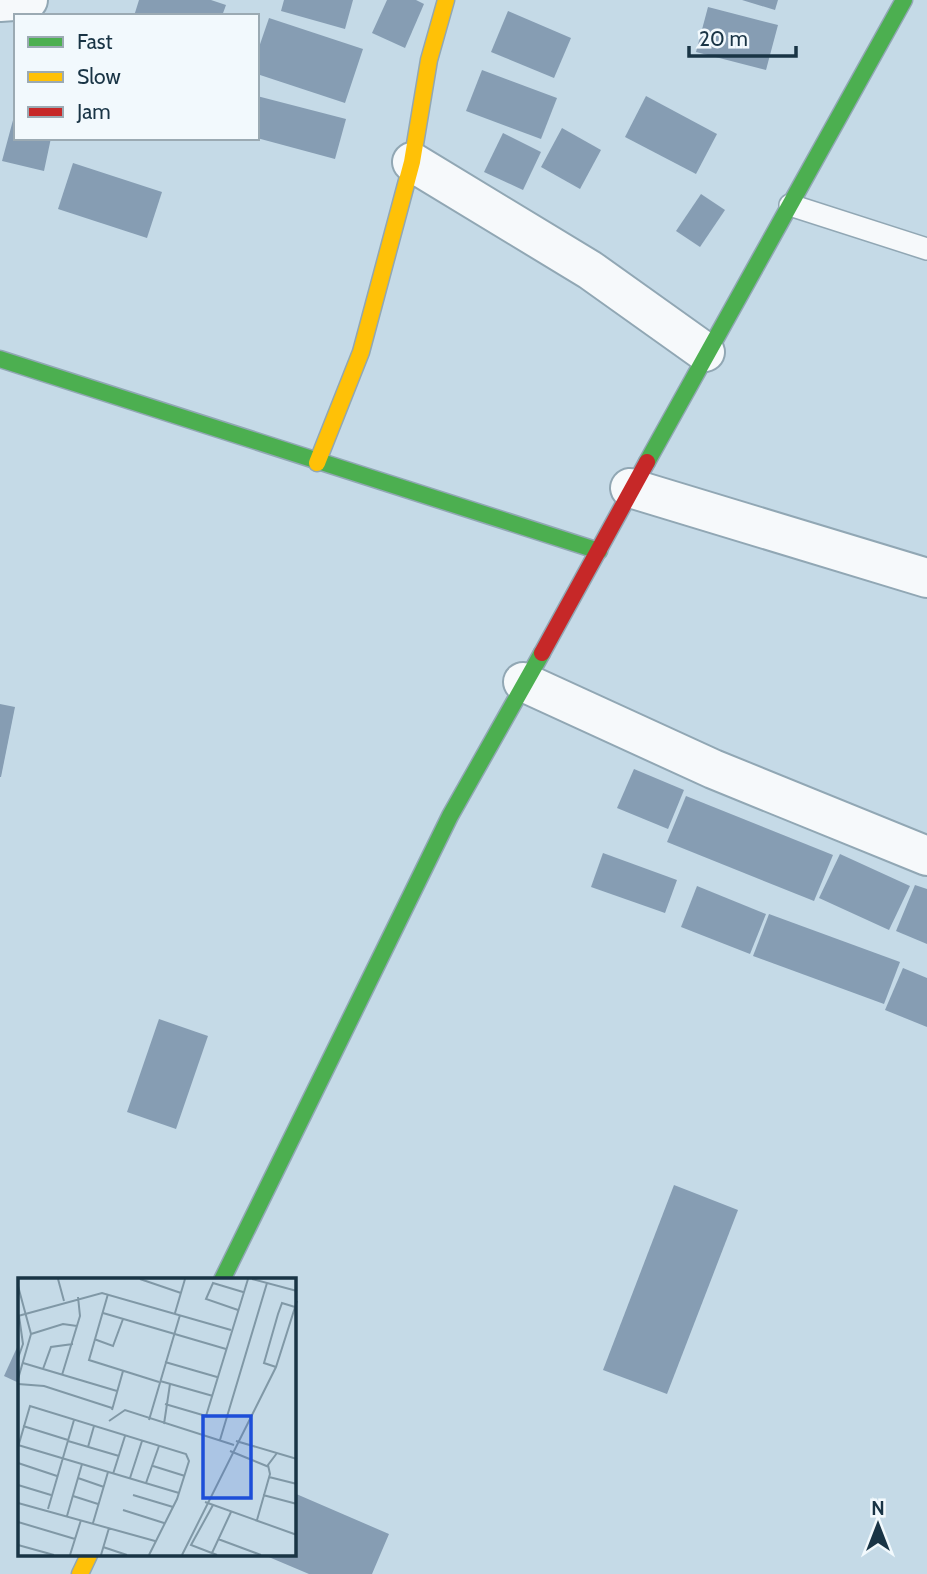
<svg xmlns="http://www.w3.org/2000/svg" width="927" height="1574" viewBox="0 0 927 1574" font-family="Cabin,sans-serif">
<rect width="100%" height="100%" fill="#c5dae7"/>
<!-- building -->
<g fill="#869db3">
<path d="M 139,0 L 211,0 L 226,5 L 222,16 L 134,16 Z"/>
<path d="M 284,0 L 353,0 L 345,29 L 281,11 Z"/>
<path d="M 387,0 L 416,0 L 424,4 L 405,48 L 372,33 Z"/>
<path d="M 742,0 L 778,0 L 775,10 Z"/>
<path d="M 708,7 L 778,25 L 766,70 L 696,52 Z"/>
<path d="M 508,11 L 571,38 L 554,78 L 491,52 Z"/>
<path d="M 269,18 L 363,49 L 345,103 L 257,74 L 257,53 Z"/>
<path d="M 482,70 L 557,98 L 541,139 L 466,111 Z"/>
<path d="M 257,96 L 346,119 L 335,159 L 257,138 Z"/>
<path d="M 646,96 L 717,134 L 696,174 L 625,137 Z"/>
<path d="M 16,109 L 16,138 L 51,138 L 44,171 L 2,161 Z"/>
<path d="M 562,128 L 601,150 L 580,189 L 541,167 Z"/>
<path d="M 503,133 L 541,152 L 523,190 L 484,172 Z"/>
<path d="M 73,163 L 162,192 L 147,238 L 58,209 Z"/>
<path d="M 701,194 L 725,210 L 700,247 L 676,231 Z"/>
<path d="M 0,704 L 15,707 L 1,777 L 0,777 Z"/>
<path d="M 634,769 L 684,790 L 668,829 L 617,808 Z"/>
<path d="M 686,796 L 833,855 L 814,901 L 667,842 Z"/>
<path d="M 603,853 L 677,880 L 665,913 L 591,887 Z"/>
<path d="M 840,854 L 910,886 L 889,930 L 819,898 Z"/>
<path d="M 915,885 L 927,889 L 927,944 L 896,931 Z"/>
<path d="M 697,886 L 766,914 L 750,954 L 681,927 Z"/>
<path d="M 769,914 L 900,962 L 884,1004 L 753,956 Z"/>
<path d="M 903,968 L 927,978 L 927,1027 L 885,1010 Z"/>
<path d="M 159,1019 L 208,1036 L 176,1129 L 127,1112 Z"/>
<path d="M 674,1185 L 738,1210 L 667,1394 L 603,1370 Z"/>
<path d="M 19,1343 L 19,1383 L 4,1376 Z"/>
<path d="M 294,1493 L 389,1534 L 372,1574 L 309,1574 L 264,1555 L 294,1555 Z"/>
</g>
<g fill="none" stroke-linecap="round" stroke-linejoin="round">
<!-- lane casing -->
<g stroke="#91a7b4" stroke-width="24">
<path id="lane" d="M 790,205 L 927,249"/>
</g>
<!-- street casing -->
<g stroke="#91a7b4" stroke-width="42">
<g id="street">
<path d="M 0,2 L 28,0"/>
<path d="M 412,162 L 590,270 L 705,352"/>
<path d="M 630,488 L 927,578"/>
<path d="M 523,682 L 713,769 L 927,856"/>
</g>
</g>
<!-- fast casing -->
<g stroke="#91a7b4" stroke-width="19">
<g id="fast">
<path d="M 0,359 L 599,551"/>
<path d="M 647,462 L 904,0"/>
<path d="M 222,1280 L 450,816 L 542,653"/>
</g>
</g>
<!-- slow casing -->
<g stroke="#91a7b4" stroke-width="19">
<g id="slow">
<path d="M 317,463 L 361,352 L 412,162 L 429,60 L 446,0"/>
<path d="M 80,1574 L 89,1555"/>
</g>
</g>
<!-- jam casing -->
<g stroke="#91a7b4" stroke-width="19">
<path id="jam" d="M 542,653 L 647,462"/>
</g>
<!-- lane -->
<use href="#lane" stroke="#f6f9fb" stroke-width="21"/>
<!-- street -->
<use href="#street" stroke="#f6f9fb" stroke-width="38"/>
<!-- fast -->
<use href="#fast" stroke="#4caf50" stroke-width="16"/>
<!-- slow -->
<use href="#slow" stroke="#ffc107" stroke-width="16"/>
<!-- jam -->
<use href="#jam" stroke="#c62828" stroke-width="16"/>
</g>
<!-- overview -->
<g transform="translate(18 1278)">
<rect width="278" height="278" fill="#c5dae7"/>
<path fill="none" stroke="#8098a6" stroke-width="2" d="M 40,1 L 46,23M 122,1 L 163,15M 234,1 L 279,13M 0,8 L 13,56 L 0,101M 90,16 L 71,82 L 141,104M 220,32 L 188,21 L 195,5 L 225,14M 85,35 L 208,71M 157,35 L 167,1M 0,38 L 84,15 L 213,52M 13,56 L 45,46 L 59,48M 76,61 L 95,68 L 105,41M 0,80 L 5,66 L 1,38M 147,84 L 199,99M 5,85 L 99,113M 258,89 L 246,85 L 260,36 L 264,25 L 277,29M 25,91 L 33,69 L 55,66M 44,97 L 62,38 L 60,19M 142,103 L 195,118M 0,106 L 26,108 L 94,130M 147,126 L 188,138 L 230,1M 94,132 L 105,93M 131,142 L 162,37M 91,143 L 107,132 L 216,167M 146,146 L 152,106M 5,148 L 50,162M 202,162 L 249,5M 50,163 L 101,178M 218,163 L 279,181M 0,167 L 161,215M 0,169 L 12,128 L 168,176 L 171,183 L 159,221 L 131,277M 70,169 L 76,148M 212,173 L 251,189M 0,185 L 39,198M 135,188 L 167,198M 95,196 L 107,158M 251,199 L 279,206M 60,200 L 86,209M 112,200 L 124,163M 128,205 L 141,168M 0,207 L 33,217M 115,217 L 155,229M 245,217 L 279,226M 55,218 L 80,226M 187,224 L 279,257M 0,225 L 137,263M 195,227 L 173,267 L 199,277M 30,231 L 56,142M 105,232 L 146,245M 49,238 L 64,186M 239,242 L 252,196 L 250,187 L 259,175M 0,244 L 57,261M 75,245 L 90,194M 200,261 L 243,277M 0,267 L 36,277M 85,269 L 109,277M 194,275 L 213,234M 52,277 L 63,242M 83,277 L 91,250M 164,277 L 258,89 L 279,23"/>
<path fill="#1d4ed8" fill-opacity="0.15" stroke="#1d4ed8" stroke-width="3.5" d="M 185,138 L 233,138 L 233,220 L 185,220 Z"/>
<rect width="278" height="278" fill="none" stroke="#193445" stroke-width="3.5"/>
</g>
<!-- legend -->
<rect x="14" y="14" width="245" height="126" fill="#f2f9fd" stroke="#9baab3" stroke-width="2"/>
<rect x="28" y="37" width="35" height="10" fill="#4caf50" stroke="#9baab3" stroke-width="2"/>
<text x="77" y="49" font-size="21" fill="#193445">Fast</text>
<rect x="28" y="72" width="35" height="10" fill="#ffc107" stroke="#9baab3" stroke-width="2"/>
<text x="77" y="84" font-size="21" fill="#193445">Slow</text>
<rect x="28" y="107" width="35" height="10" fill="#c62828" stroke="#9baab3" stroke-width="2"/>
<text x="77" y="119" font-size="21" fill="#193445">Jam</text>
<!-- north arrow -->
<g transform="translate(878 1525)" stroke="#f2f9fd" stroke-width="5" paint-order="stroke">
<path d="M0-5L12 26L0 18L-12 26Z" fill="#193445"/>
<text y="-10" font-size="19" font-weight="bold" text-anchor="middle" fill="#193445">N</text>
</g>
<!-- scale -->
<path d="M689 46v10h107v-10" fill="none" stroke="#193445" stroke-width="3.5"/>
<text x="699" y="46" font-size="21" fill="#193445" stroke="#f2f9fd" stroke-width="5" paint-order="stroke">20 m</text>
</svg>
